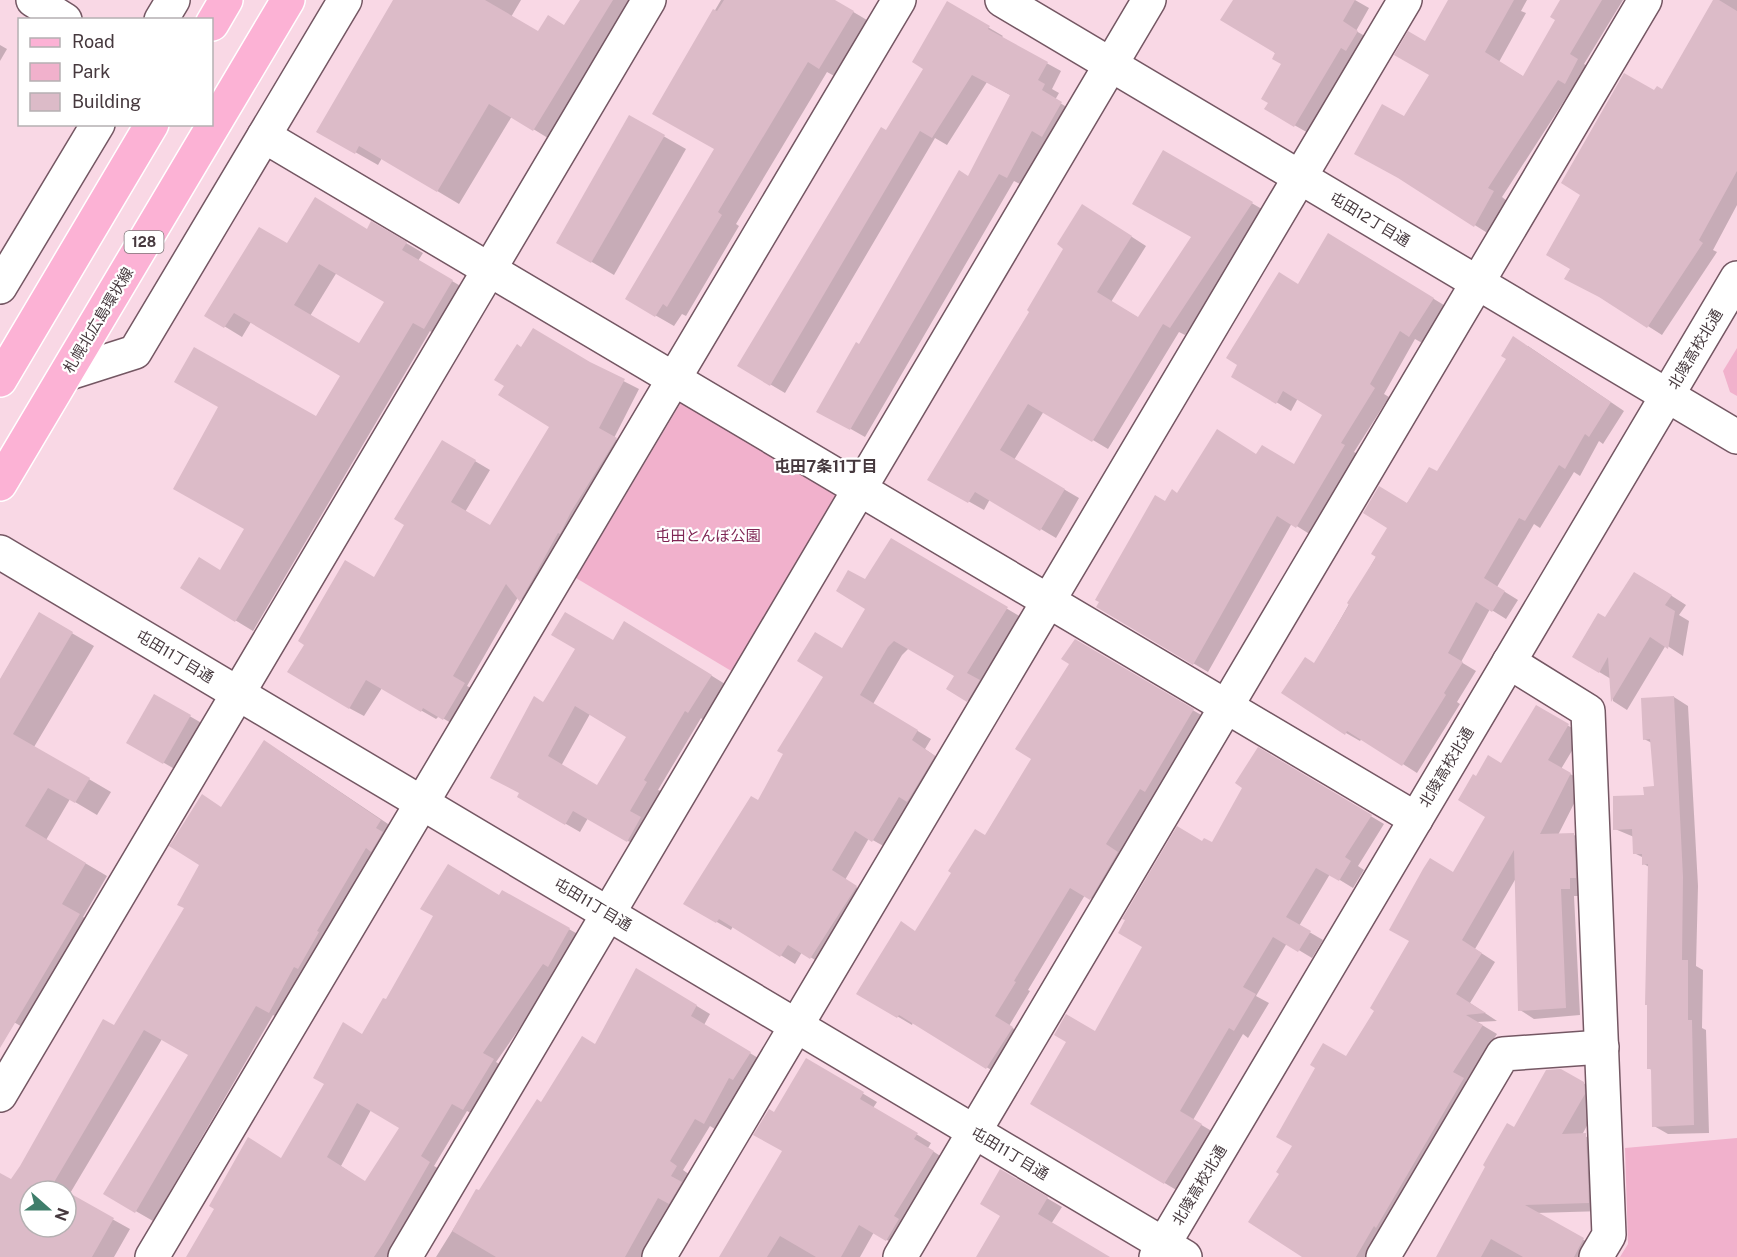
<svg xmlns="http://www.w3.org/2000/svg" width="1737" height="1257" viewBox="0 0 1737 1257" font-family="'Public Sans','Noto Sans JP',sans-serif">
<rect width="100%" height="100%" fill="#f9d8e5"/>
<!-- green -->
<g fill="#f1b1cc">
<path d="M 1737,348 L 1737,396 L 1730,392 L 1723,371 Z"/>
<path d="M 683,399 L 840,493 L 733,672 L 576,578 Z"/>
<path d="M 1737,1138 L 1737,1257 L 1620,1257 L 1628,1244 L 1625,1148 Z"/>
</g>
<!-- shadow -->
<g fill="#0003" fill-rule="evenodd">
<path d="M 395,0 L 521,0 L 511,17 L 538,33 L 565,27 L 581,0 L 653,0 L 556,143 L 512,116 L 459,204 L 382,158 L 378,165 L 318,131 Z"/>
<path d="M 721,0 L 833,0 L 872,23 L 838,78 L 827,72 L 736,224 L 739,226 L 686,316 L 682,314 L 674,326 L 627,299 L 716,149 L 654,114 Z"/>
<path d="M 1235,0 L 1355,0 L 1369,8 L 1356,31 L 1372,40 L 1310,134 L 1266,109 L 1283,64 Z"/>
<path d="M 1450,0 L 1527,0 L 1521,11 L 1526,13 L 1499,62 L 1524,77 L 1558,20 L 1562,0 L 1623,0 L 1584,64 L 1592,69 L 1580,91 L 1573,87 L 1502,197 L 1507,201 L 1489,234 L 1403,180 L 1404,118 L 1431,75 L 1426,43 Z"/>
<path d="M 1715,0 L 1737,0 L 1737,205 L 1713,250 L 1717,252 L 1662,335 L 1607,300 L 1655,92 L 1663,91 Z"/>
<path d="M 947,3 L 1003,36 L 1001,38 L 1061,71 L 1052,89 L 1059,93 L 1055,100 L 1075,112 L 1057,143 L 1047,138 L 1022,185 L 1014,181 L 865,437 L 819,411 L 969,177 L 1012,96 L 987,82 L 947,145 L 935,138 L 785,393 L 739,366 L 926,68 Z"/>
<path d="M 0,45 L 7,49 L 0,61 Z"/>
<path d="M 630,117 L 686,149 L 614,275 L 558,242 Z"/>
<path d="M 1164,152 L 1267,212 L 1185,335 L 1179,332 L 1108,449 L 1044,411 L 1014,460 L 1079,498 L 1056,538 L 990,499 L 984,510 L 929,479 L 1098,215 L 1146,246 L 1111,302 L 1139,318 L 1193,237 Z"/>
<path d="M 372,223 L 423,253 L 418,261 L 469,291 L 441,338 L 430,331 L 253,631 L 182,588 L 221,571 L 342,375 L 251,322 L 242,337 L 206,315 L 288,245 L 368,231 ZM 337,272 L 386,301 L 360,345 L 310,316 Z"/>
<path d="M 1343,243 L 1447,307 L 1424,344 L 1415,339 L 1384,394 L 1389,397 L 1354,452 L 1358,454 L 1311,535 L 1292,523 L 1208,672 L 1098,607 L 1165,503 L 1257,456 L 1294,466 L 1324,415 L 1298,398 L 1291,411 L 1233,376 L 1299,285 Z"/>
<path d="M 1528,346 L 1624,411 L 1603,444 L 1599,441 L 1580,476 L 1574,472 L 1540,528 L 1534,524 L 1497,587 L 1518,600 L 1506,619 L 1490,609 L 1461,662 L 1476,671 L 1457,702 L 1460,704 L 1417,773 L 1362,738 L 1360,741 L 1346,733 L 1283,693 L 1315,664 L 1406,504 L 1437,473 Z"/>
<path d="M 592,365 L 639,389 L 614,438 L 631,448 L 535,609 L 518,597 L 467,686 L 479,692 L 458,727 L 439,716 L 436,719 L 382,688 L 364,716 L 349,708 L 375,579 L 406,524 L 443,442 L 490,470 L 465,512 L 490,527 Z"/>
<path d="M 891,540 L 1021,617 L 980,682 L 993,689 L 981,708 L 948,689 L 956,675 L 909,648 L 902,655 L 873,704 L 931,739 L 925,749 L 948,765 L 887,848 L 869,838 L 845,880 L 870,896 L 825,966 L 802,952 L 795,964 L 733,926 L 731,930 L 685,904 L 758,802 L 867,608 L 866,581 Z"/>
<path d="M 1650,582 L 1686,605 L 1679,615 L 1689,621 L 1683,656 L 1666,645 L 1627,710 L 1613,701 L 1611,679 L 1574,657 L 1605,619 Z"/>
<path d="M 39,614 L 94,646 L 34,747 L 111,792 L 97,815 L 70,799 L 46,840 L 107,876 L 83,917 L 101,928 L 36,1035 L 0,1014 L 0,680 Z"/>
<path d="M 639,631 L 725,684 L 703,720 L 701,718 L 658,790 L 661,791 L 643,820 L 654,826 L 642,849 L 588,818 L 580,832 L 519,797 L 544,703 L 614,642 ZM 590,714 L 628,736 L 597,787 L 561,766 Z"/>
<path d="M 1075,641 L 1208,719 L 1119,854 L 1132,861 L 1105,906 L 1085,895 L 1028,990 L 1030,991 L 1009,1026 L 1026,1036 L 1001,1076 L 913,1022 L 912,1025 L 858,993 L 916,932 L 986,837 L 1033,759 L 1071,664 Z"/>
<path d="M 155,696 L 205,725 L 178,771 L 128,742 Z"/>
<path d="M 1674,697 L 1688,706 L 1698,886 L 1696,966 L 1703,970 L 1702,1028 L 1706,1030 L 1709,1133 L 1668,1134 L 1654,1126 L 1652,1070 L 1648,1068 L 1649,867 L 1644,864 L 1644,858 L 1634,853 L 1634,837 L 1615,829 L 1655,788 L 1652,743 L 1644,739 Z"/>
<path d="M 1537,707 L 1582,734 L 1561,769 L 1585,782 L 1558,835 L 1574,835 L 1588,843 L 1584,896 L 1574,896 L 1580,1015 L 1534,1019 L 1520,1010 L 1516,878 L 1475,949 L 1495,962 L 1470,1003 L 1497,1021 L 1477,1022 L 1497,1034 L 1466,1081 L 1477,1087 L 1376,1257 L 1305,1257 L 1281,1173 L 1487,816 L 1477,778 L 1502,765 Z"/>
<path d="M 1258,749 L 1384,824 L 1358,866 L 1364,870 L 1353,888 L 1330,874 L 1299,926 L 1323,940 L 1312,958 L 1287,943 L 1256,996 L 1269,1003 L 1248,1038 L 1243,1034 L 1193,1120 L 1215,1133 L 1178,1191 L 1032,1104 L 1096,1033 L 1203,843 L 1212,844 L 1244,788 Z"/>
<path d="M 281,752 L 397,830 L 286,1022 L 273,1015 L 153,1221 L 106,1194 L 190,1054 L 162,1039 L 69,1195 L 130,1229 L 114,1257 L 2,1257 L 0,1256 L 0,1175 L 11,1181 L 115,1027 L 186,908 L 222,808 ZM 30,1191 L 66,1191 L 66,1227 L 30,1227 Z"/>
<path d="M 503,892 L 583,937 L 496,1062 L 507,1069 L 478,1117 L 467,1111 L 434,1166 L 443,1171 L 394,1257 L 187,1257 L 282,1160 L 386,1001 ZM 371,1110 L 401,1128 L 366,1183 L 341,1166 Z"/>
<path d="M 637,970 L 710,1014 L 704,1025 L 763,1061 L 718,1131 L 710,1126 L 683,1170 L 690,1175 L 643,1257 L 436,1257 L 477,1191 L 479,1192 L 542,1103 L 596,1046 Z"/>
<path d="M 807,1060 L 877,1102 L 873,1108 L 931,1143 L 928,1148 L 948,1161 L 900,1248 L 874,1232 L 860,1257 L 721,1257 L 784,1151 L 774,1114 Z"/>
<path d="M 1560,1070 L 1599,1092 L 1599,1103 L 1582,1135 L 1601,1143 L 1604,1211 L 1536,1213 L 1598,1248 L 1593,1257 L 1438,1257 L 1514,1129 Z"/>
<path d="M 1001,1171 L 1062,1207 L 1051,1224 L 1107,1257 L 979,1257 L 1002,1216 Z"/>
</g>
<!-- building -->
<g fill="#dcbbc8" fill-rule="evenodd">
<path d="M 393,0 L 485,0 L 538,31 L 548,15 L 564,25 L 580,0 L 613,0 L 533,131 L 489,104 L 437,192 L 359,146 L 355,154 L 316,132 Z"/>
<path d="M 724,0 L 835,0 L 854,11 L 819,69 L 808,62 L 718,212 L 722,215 L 667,307 L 663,304 L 655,317 L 625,299 L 714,149 L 652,114 L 713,9 L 717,11 Z"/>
<path d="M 1233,0 L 1355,0 L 1343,21 L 1358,31 L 1346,51 L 1341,48 L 1294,127 L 1264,109 L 1268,103 L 1261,99 L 1281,64 L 1272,59 L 1275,53 L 1220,20 Z"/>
<path d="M 1448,0 L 1514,0 L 1485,52 L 1523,76 L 1555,20 L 1550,17 L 1560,0 L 1602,0 L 1570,54 L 1578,59 L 1565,84 L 1558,80 L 1488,188 L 1494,191 L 1474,227 L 1398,178 L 1354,154 L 1382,104 L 1404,116 L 1429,75 L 1394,55 L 1408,31 L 1425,41 Z"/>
<path d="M 1713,0 L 1719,0 L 1737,11 L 1737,171 L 1699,240 L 1703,243 L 1647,328 L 1599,297 L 1564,279 L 1570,269 L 1546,255 L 1580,195 L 1561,183 L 1624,73 L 1654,90 L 1657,86 L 1662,89 Z"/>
<path d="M 947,1 L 990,26 L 988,29 L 1048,62 L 1038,80 L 1045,84 L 1042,90 L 1062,102 L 1042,137 L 1032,131 L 1007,178 L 999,174 L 850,430 L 816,412 L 856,342 L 859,344 L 959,170 L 968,176 L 1010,95 L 972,75 L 932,138 L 920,131 L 770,386 L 737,366 L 881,127 L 886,130 L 923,69 L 912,62 Z"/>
<path d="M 629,115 L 665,135 L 591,263 L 556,243 Z"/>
<path d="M 1163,150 L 1253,202 L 1170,328 L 1163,324 L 1092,442 L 1028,404 L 1000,450 L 1065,489 L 1040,531 L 975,492 L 968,503 L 927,480 L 1029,312 L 1027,310 L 1063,249 L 1057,244 L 1082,204 L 1132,236 L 1097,292 L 1138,317 L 1191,237 L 1132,204 Z"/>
<path d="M 315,197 L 367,229 L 371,221 L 407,242 L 402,250 L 453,280 L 424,329 L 413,323 L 235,622 L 180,588 L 199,557 L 220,570 L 244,529 L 173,489 L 218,407 L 174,382 L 194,347 L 316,416 L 340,376 L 234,313 L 224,328 L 204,316 L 259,227 L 287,243 ZM 319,264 L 384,302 L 359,343 L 294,305 Z"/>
<path d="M 1328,233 L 1434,298 L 1409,337 L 1400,331 L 1370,384 L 1375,388 L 1341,443 L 1345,445 L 1296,528 L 1277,516 L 1193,665 L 1096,607 L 1099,602 L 1095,600 L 1155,495 L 1165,501 L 1172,489 L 1177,493 L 1217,429 L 1256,454 L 1262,445 L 1294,464 L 1322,415 L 1283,391 L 1276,404 L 1231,377 L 1237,365 L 1226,358 L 1279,272 L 1298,284 Z"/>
<path d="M 533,328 L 590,362 L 625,379 L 599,428 L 617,438 L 571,512 L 560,534 L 558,533 L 520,602 L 506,584 L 453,676 L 465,683 L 443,720 L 423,708 L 421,712 L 366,680 L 349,709 L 287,672 L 304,645 L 298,641 L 345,560 L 374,577 L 404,525 L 394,519 L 442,440 L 476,460 L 451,502 L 490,525 L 549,427 L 498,395 L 504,386 L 494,380 L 517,344 L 521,347 Z"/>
<path d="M 1513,336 L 1611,402 L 1589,437 L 1585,434 L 1565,469 L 1559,465 L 1525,521 L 1519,518 L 1484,578 L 1505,591 L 1492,612 L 1476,602 L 1448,653 L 1463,662 L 1444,693 L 1446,695 L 1402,766 L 1347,731 L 1345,735 L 1281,693 L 1305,657 L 1314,663 L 1349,605 L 1347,603 L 1376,557 L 1371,554 L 1387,528 L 1363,513 L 1379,486 L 1407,503 L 1429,467 L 1437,471 L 1506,359 L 1501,356 Z"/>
<path d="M 891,538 L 1008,607 L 967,673 L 980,680 L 967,702 L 946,689 L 954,676 L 894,641 L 888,647 L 860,695 L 918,730 L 912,740 L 935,756 L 907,802 L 899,797 L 872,842 L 855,831 L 832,870 L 857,886 L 810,959 L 788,945 L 780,957 L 719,919 L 716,923 L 683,904 L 751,796 L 758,800 L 783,754 L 777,751 L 823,677 L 797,661 L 815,632 L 842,648 L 865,609 L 836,591 L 848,570 L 865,579 Z"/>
<path d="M 1634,572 L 1672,595 L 1665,605 L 1675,611 L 1668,649 L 1650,637 L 1611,702 L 1608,657 L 1599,673 L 1572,657 L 1598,613 L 1605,617 Z"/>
<path d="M 39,612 L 73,632 L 13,734 L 90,778 L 75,803 L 48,788 L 25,826 L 86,863 L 62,904 L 80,914 L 0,1048 L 0,679 Z"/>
<path d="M 565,612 L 613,640 L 624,621 L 712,675 L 688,713 L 685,711 L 644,780 L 647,782 L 630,811 L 641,817 L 627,842 L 573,811 L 565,825 L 517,797 L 519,793 L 490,778 L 534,696 L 543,702 L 545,699 L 575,649 L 551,635 ZM 575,706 L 626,737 L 597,785 L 548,756 Z"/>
<path d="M 1075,639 L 1194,709 L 1145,792 L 1140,789 L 1106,844 L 1118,852 L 1090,900 L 1070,888 L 1014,981 L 1016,982 L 995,1016 L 1013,1027 L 986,1069 L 899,1015 L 897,1018 L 856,994 L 901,921 L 915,931 L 951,873 L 948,871 L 975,829 L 985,835 L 1031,759 L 1015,749 L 1069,664 L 1061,659 Z"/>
<path d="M 154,694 L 191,715 L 163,764 L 126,743 Z"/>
<path d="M 1674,696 L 1683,877 L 1682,960 L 1688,960 L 1688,1020 L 1692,1020 L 1694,1125 L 1652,1127 L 1651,1069 L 1647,1069 L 1647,1005 L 1645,1005 L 1648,864 L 1642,865 L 1642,854 L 1633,854 L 1632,829 L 1613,830 L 1613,796 L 1644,795 L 1643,787 L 1654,786 L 1650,739 L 1643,740 L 1641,698 Z"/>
<path d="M 1536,705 L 1569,724 L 1548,760 L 1571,773 L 1540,834 L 1574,833 L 1576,878 L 1570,878 L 1570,889 L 1561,889 L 1566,1008 L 1518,1011 L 1514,850 L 1462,940 L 1482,953 L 1456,994 L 1486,1013 L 1466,1015 L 1483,1025 L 1453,1072 L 1464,1078 L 1376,1228 L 1374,1226 L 1356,1257 L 1302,1257 L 1248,1222 L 1279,1174 L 1276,1172 L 1292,1146 L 1276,1137 L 1315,1068 L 1310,1065 L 1323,1043 L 1346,1056 L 1374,1011 L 1370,1008 L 1409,941 L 1389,930 L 1423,869 L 1430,858 L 1453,872 L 1485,817 L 1458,800 L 1473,774 L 1476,776 L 1488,755 L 1501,763 Z"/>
<path d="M 264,740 L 381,820 L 376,828 L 383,832 L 371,852 L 366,848 L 317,931 L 319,932 L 298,969 L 294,967 L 269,1013 L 256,1006 L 135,1213 L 103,1194 L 188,1055 L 144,1030 L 53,1184 L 65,1191 L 30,1191 L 30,1227 L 66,1227 L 66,1191 L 114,1218 L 92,1257 L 0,1257 L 0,1173 L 11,1179 L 20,1166 L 103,1019 L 114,1025 L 184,908 L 177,905 L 199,865 L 169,846 L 173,840 L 202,794 L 221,807 Z"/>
<path d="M 1258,747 L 1372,815 L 1345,857 L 1351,861 L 1339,881 L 1316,868 L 1286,917 L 1311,931 L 1298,952 L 1273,937 L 1243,987 L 1256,994 L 1234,1031 L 1229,1028 L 1180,1111 L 1202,1124 L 1164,1184 L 1030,1104 L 1066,1042 L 1054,1035 L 1066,1014 L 1095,1031 L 1142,947 L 1118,933 L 1125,920 L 1122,919 L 1177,826 L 1202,841 L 1204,838 L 1212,842 L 1242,788 L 1235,783 Z"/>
<path d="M 448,864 L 499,895 L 502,890 L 570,928 L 548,967 L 543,964 L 483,1053 L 494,1059 L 463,1110 L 452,1104 L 421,1156 L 430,1162 L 384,1242 L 374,1257 L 186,1257 L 214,1209 L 209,1206 L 248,1137 L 281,1158 L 324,1084 L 313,1078 L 343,1022 L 362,1034 L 383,998 L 386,999 L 433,916 L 420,909 ZM 357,1103 L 399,1128 L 365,1181 L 327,1157 Z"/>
<path d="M 636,968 L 697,1005 L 691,1016 L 751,1052 L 733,1080 L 729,1078 L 704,1124 L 695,1119 L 670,1161 L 677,1166 L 671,1176 L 682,1182 L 669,1204 L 658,1198 L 625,1257 L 496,1257 L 452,1231 L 476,1189 L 479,1190 L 537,1099 L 541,1102 L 582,1036 L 595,1044 Z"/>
<path d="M 806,1058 L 864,1092 L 860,1099 L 918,1133 L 914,1139 L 934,1151 L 894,1216 L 899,1219 L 886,1241 L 859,1225 L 841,1257 L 816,1257 L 780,1236 L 767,1257 L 719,1257 L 782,1151 L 753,1135 L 769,1109 L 774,1112 Z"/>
<path d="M 1561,1069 L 1584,1082 L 1585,1094 L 1562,1134 L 1586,1133 L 1589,1203 L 1525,1205 L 1584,1238 L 1574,1257 L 1523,1257 L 1491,1239 L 1481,1257 L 1436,1257 L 1485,1167 L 1483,1165 L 1507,1123 L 1514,1127 L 1546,1070 Z"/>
<path d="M 1000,1169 L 1048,1197 L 1038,1214 L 1110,1257 L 976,1257 L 1000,1216 L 980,1204 Z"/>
</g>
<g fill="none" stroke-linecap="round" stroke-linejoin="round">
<!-- minor casing -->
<g stroke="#745763" stroke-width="36">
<g id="minor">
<path d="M 33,0 L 65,20"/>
<path d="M 1002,0 L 1737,437"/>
<path d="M 161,20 L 173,0"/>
<path d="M 264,136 L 1416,819"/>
<path d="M 0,287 L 98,124"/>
<path d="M 66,374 L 135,352 L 345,0"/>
<path d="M 0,552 L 1185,1257"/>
<path d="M 1509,662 L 1588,711 L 1609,1235 L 1596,1257"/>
<path d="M 0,1095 L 649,0"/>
<path d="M 152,1257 L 899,0"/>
<path d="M 405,1257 L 1149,0"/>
<path d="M 659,1257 L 1405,0"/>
<path d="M 900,1257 L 1645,0"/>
<path d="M 1156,1257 L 1737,278"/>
<path d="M 1383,1257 L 1503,1054 L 1602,1047"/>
</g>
</g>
<!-- major casing -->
<g stroke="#fff" stroke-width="36">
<g id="major">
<path d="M 212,24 L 226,0"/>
<path d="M 0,380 L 152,124"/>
<path d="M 0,484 L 288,0"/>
</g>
</g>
<!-- minor -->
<use href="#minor" stroke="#fff" stroke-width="33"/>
<!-- major -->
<use href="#major" stroke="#fcb2d5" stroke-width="33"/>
</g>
<g text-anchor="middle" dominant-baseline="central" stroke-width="4.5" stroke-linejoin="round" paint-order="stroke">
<!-- shield labels -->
<rect fill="#fff" stroke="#7e7478" stroke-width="1.5" x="124.5" y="231" width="39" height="22" rx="4.5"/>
<g font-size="14" font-weight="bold" fill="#46393e">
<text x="144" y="242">128</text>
</g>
<!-- street labels -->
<g font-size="15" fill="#46393e" stroke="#fff">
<text transform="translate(1370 219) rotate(31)">屯田12丁目通</text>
<text transform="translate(98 320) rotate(-59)">札幌北広島環状線</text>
<text transform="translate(1695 349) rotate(-59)">北陵高校北通</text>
<text transform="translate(175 656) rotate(31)">屯田11丁目通</text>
<text transform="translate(1446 767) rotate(-59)">北陵高校北通</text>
<text transform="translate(593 904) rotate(31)">屯田11丁目通</text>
<text transform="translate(1010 1153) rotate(31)">屯田11丁目通</text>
<text transform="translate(1199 1185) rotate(-59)">北陵高校北通</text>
</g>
<!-- park labels -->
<g font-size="15" fill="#7f2654" stroke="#fff">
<text x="708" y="535">屯田とんぼ公園</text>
</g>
<!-- neighbourhood labels -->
<g font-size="16" font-weight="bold" fill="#46393e" stroke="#fff">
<text x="826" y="466">屯田7条11丁目</text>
</g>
</g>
<!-- legend -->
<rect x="18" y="18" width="195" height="108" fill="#ffffff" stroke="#b5b0b2" stroke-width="1.5"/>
<rect x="30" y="38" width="30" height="9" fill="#fcb2d5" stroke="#b5b0b2" stroke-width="1.5"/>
<text x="72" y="48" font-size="18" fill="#46393e">Road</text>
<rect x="30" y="63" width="30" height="18" fill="#f1b1cc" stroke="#b5b0b2" stroke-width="1.5"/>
<text x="72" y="78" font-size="18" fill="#46393e">Park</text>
<rect x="30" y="93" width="30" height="18" fill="#dcbbc8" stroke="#b5b0b2" stroke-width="1.5"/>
<text x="72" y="108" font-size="18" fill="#46393e">Building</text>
<!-- north arrow -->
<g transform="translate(48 1209) rotate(111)"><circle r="28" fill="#ffffff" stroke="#b5b0b2" stroke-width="1.5"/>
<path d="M0-4.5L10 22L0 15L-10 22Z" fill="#3f7e6b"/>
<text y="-9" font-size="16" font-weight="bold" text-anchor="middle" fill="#46393e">N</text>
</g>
</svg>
